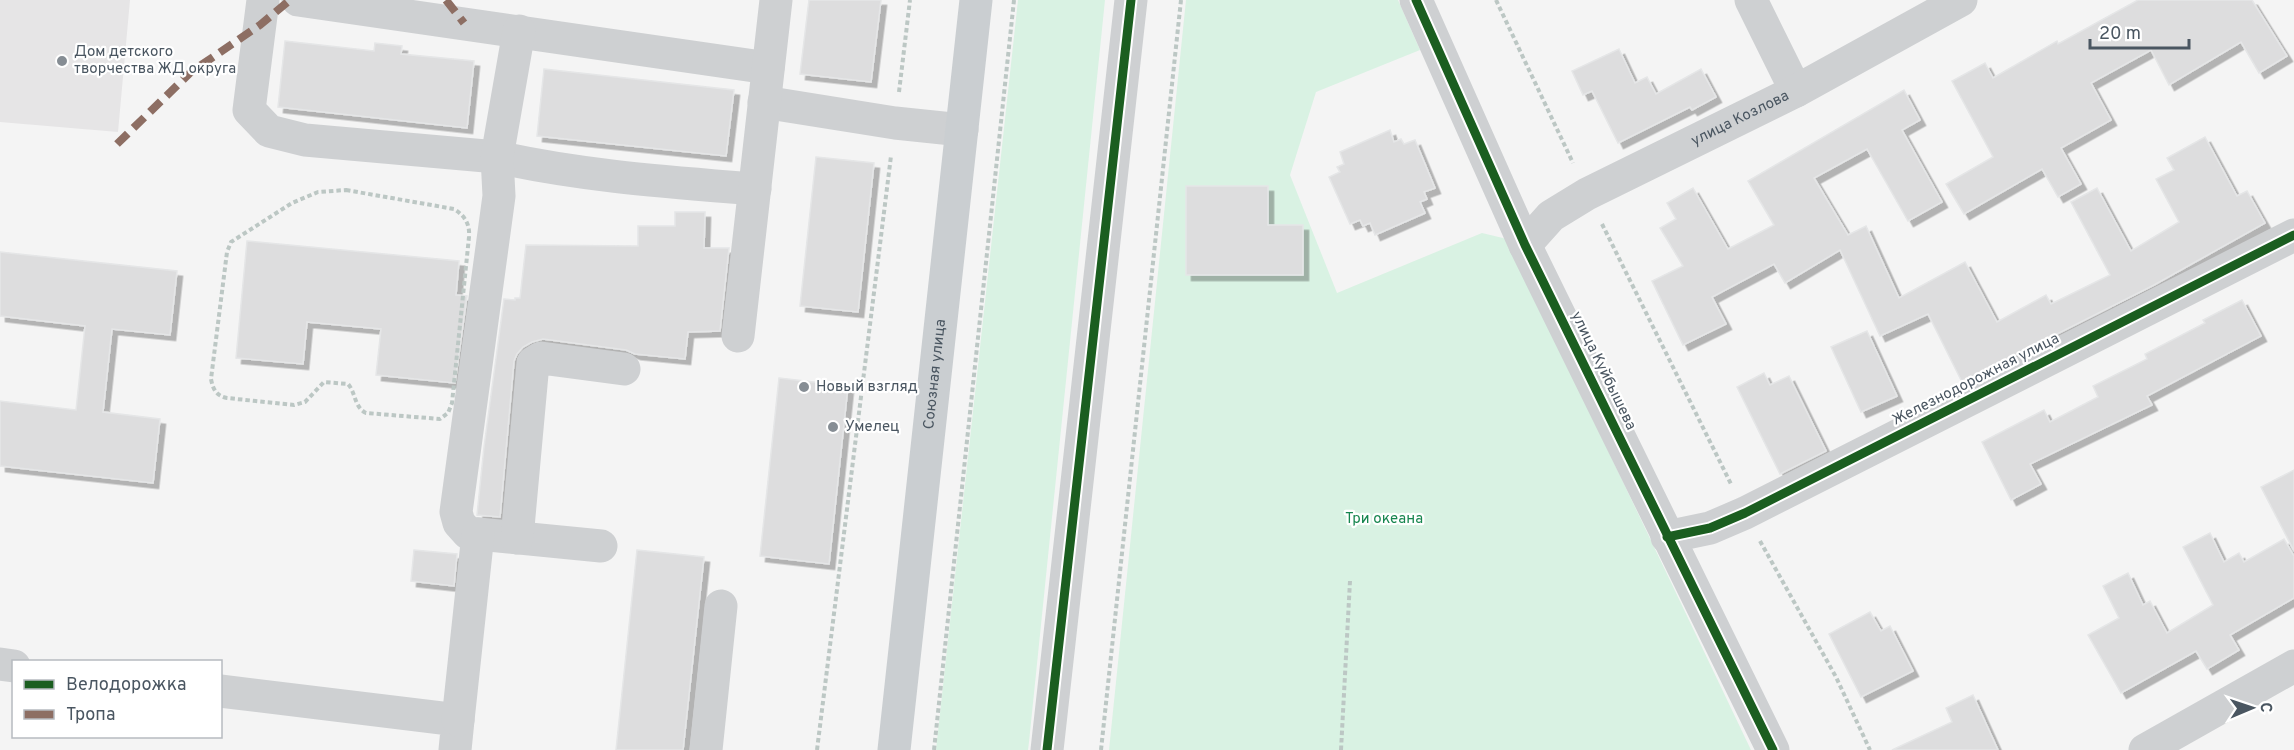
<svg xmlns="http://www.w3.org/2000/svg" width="2294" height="750" viewBox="0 0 2294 750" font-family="Overpass,sans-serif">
<defs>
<filter id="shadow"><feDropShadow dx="5.5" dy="5.5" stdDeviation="0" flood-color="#0004"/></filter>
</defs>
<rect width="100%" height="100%" fill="#f4f4f4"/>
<!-- education -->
<path fill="#e6e5e6" d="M 0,0 L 130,0 L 118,132 L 0,122 Z"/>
<!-- green -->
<g fill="#d9f2e3">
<path d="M 1018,0 L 1105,0 L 1029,742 L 1028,750 L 936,750 Z"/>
<path d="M 1186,0 L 1398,0 L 1420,50 L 1316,92 L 1290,175 L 1337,293 L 1482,233 L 1507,239 L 1751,750 L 1109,750 Z"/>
</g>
<!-- building -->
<g fill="#ddddde" stroke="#e5e6e7" stroke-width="1.5" filter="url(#shadow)">
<path d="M 809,0 L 881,0 L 871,82 L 800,74 Z"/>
<path d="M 2138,0 L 2252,0 L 2287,56 L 2259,73 L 2241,42 L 2169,85 L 2151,50 L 2091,83 L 2111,120 L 2061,148 L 2081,184 L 2058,197 L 2042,169 L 1964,214 L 1946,184 L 1993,157 L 1952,81 L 1985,63 L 1993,78 L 2057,41 L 2058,44 Z"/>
<path d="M 285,41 L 374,51 L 375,43 L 402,46 L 401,54 L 474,61 L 467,128 L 278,107 Z"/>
<path d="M 1619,49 L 1635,83 L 1647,77 L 1656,94 L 1701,69 L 1716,97 L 1692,110 L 1690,107 L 1618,143 L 1592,91 L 1583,95 L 1572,71 Z"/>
<path d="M 544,69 L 734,90 L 726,156 L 537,136 Z"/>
<path d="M 1904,90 L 1920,120 L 1902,130 L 1942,202 L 1908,221 L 1867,149 L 1814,178 L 1848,235 L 1866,226 L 1899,298 L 1965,262 L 1997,322 L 2046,295 L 2051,304 L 2110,275 L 2071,202 L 2097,188 L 2131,251 L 2179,222 L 2156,179 L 2174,170 L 2167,158 L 2205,137 L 2237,196 L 2247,191 L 2265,223 L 2154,285 L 1962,382 L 1928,314 L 1880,336 L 1840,250 L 1785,283 L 1774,264 L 1712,297 L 1726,324 L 1683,345 L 1652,281 L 1683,266 L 1660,228 L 1676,219 L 1667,203 L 1693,188 L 1728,249 L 1774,225 L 1748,181 Z"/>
<path d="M 1390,130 L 1394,142 L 1401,139 L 1404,144 L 1415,140 L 1435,188 L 1424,192 L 1427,199 L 1420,202 L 1425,213 L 1375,235 L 1370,223 L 1363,226 L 1360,220 L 1350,224 L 1329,177 L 1340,172 L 1337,167 L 1344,164 L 1340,152 Z"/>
<path d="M 816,157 L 874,163 L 858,312 L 800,306 Z"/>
<path d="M 1186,186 L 1268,186 L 1268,225 L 1303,225 L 1303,275 L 1186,275 Z"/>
<path d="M 675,212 L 705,212 L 704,248 L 729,248 L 720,331 L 688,332 L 685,359 L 635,354 L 626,350 L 543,339 L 532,342 L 523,347 L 517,354 L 514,361 L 500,517 L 477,515 L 484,447 L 504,299 L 515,300 L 515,298 L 520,298 L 526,245 L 638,246 L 638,226 L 675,226 Z"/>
<path d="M 247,241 L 459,261 L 456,295 L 467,296 L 455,383 L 376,375 L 381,329 L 307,322 L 303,364 L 236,358 Z"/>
<path d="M 0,252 L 177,271 L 170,335 L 112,329 L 103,412 L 160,419 L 153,483 L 0,466 L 0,401 L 76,410 L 85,326 L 0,316 Z"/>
<path d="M 2242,300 L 2261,336 L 2147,396 L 2152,405 L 2030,464 L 2041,484 L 2011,500 L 1982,442 L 2044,410 L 2050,422 L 2098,397 L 2093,386 L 2147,359 L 2145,354 L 2205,323 L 2203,320 Z"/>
<path d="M 1867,331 L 1897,396 L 1861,412 L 1831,347 Z"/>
<path d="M 1764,373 L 1770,385 L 1789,376 L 1826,451 L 1780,474 L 1737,387 Z"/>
<path d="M 779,378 L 848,386 L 829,564 L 760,556 Z"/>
<path d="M 2294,470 L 2294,551 L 2261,487 Z"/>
<path d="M 2210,533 L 2224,562 L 2239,553 L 2244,562 L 2284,539 L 2294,556 L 2294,598 L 2230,635 L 2239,650 L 2207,669 L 2196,651 L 2121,693 L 2088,635 L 2119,618 L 2103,586 L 2128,573 L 2143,605 L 2150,601 L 2167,633 L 2213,605 L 2183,547 Z"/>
<path d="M 414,550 L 457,554 L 454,586 L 411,581 Z"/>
<path d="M 637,550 L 704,557 L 683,750 L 616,750 Z"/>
<path d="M 1870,612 L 1881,631 L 1890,626 L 1913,671 L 1861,697 L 1829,634 Z"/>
<path d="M 1973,695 L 1998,750 L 1892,750 L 1952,722 L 1946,708 Z"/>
</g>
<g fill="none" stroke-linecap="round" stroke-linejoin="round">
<!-- path -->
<g stroke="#bcc7c4" stroke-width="4" stroke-dasharray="4.5 3" stroke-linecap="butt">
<path d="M 1496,0 L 1573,163"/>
<path d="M 899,92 L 910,0"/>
<path d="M 346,190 L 454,209 C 465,216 470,224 469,237 L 452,403 L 448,413 L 440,419 L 366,413 C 354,407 356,393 348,384 L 324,382 L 305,402 L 294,405 L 227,398 C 217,396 213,390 211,379 L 227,252 L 231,242 L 292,203 L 318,192 Z"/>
<path d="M 1602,224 L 1731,484"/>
<path d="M 1760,541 L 1836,677 L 1870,750"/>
<path d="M 817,750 L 891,156"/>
<path d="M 934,750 L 1014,0"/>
<path d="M 1101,750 L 1181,0"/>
<path d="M 1341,750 L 1350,581"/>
</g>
<!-- minor -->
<g stroke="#ced0d2" stroke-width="33">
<path d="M 263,0 L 249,110 L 269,131 L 305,140 L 497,157 C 581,176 669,182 755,189"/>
<path d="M 298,0 L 768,68"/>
<path d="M 1416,0 L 1525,245 L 1773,750"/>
<path d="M 1751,0 L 1796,91"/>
<path d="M 519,31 L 497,157 L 499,196 L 456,512 L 459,523 L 468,533 L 601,546"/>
<path d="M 764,102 L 895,123 L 962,130"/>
<path id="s1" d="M 1525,245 L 1551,216 L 1587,194 L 1796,91 L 1961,0"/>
<path d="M 738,336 L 776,0"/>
<path d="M 1667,537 L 1710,528 L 1745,513 L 2294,235"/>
<path d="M 517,538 L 533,363 L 541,358 L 624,369"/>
<path d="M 0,664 L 14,666"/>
<path d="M 220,691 L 458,720 L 455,750"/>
<path d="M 458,720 L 478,534"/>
<path d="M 706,750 L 721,606"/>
<path d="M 1047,750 L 1131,0"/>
<path d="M 2145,750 L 2294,666"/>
</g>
<!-- major -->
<path stroke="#caced1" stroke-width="33" id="s2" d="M 894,750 L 976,0"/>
<!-- quiet -->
<g stroke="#8d6e63" stroke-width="8" stroke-dasharray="15 8" stroke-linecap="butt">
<path d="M 446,0 L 464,23"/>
<path d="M 117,144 L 191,72 L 260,25 L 290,0"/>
</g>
<!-- cycleway casing -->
<g stroke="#fff" stroke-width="13">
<g id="cycleway">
<path d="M 1416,0 L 1525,245 L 1773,750"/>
<path d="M 1667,537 L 1710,528 L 1745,513 L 2294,235"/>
<path d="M 1047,750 L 1131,0"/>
</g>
</g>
<!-- cycleway -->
<use href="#cycleway" stroke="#1b5e20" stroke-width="9"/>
</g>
<!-- markers -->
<g fill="#868d94" stroke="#fff" stroke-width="2">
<circle cx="62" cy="61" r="6"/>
<circle cx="804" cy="387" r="6"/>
<circle cx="833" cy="427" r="6"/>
</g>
<g text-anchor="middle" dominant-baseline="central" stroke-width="4.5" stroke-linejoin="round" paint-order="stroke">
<!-- poi labels -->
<g font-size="15" fill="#4a5661" stroke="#fff" text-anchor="start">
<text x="74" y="52">Дом детского<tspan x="74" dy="17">творчества ЖД округа</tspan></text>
<text x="816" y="387">Новый взгляд</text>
<text x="845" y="427">Умелец</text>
</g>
<!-- street labels -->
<g font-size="15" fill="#4a5661" stroke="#fff">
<text stroke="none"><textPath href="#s1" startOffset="252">улица Козлова</textPath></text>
<text transform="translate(1603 371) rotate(64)">улица Куйбышева</text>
<text stroke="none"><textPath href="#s2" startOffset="378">Союзная улица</textPath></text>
<text transform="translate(1976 380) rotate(-27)">Железнодорожная улица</text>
</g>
<!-- park labels -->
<g font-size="15" fill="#17864f" stroke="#fff">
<text x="1384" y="519">Три океана</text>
</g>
</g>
<!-- legend -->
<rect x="12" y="660" width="210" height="78" fill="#ffffff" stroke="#b7bbc0" stroke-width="1.5"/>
<rect x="24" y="680" width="30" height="9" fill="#1b5e20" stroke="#b7bbc0" stroke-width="1.5"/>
<text x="66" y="690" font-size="18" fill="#4a5661">Велодорожка</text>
<rect x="24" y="710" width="30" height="9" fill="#8d6e63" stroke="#b7bbc0" stroke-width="1.5"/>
<text x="66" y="720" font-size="18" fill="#4a5661">Тропа</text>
<!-- north arrow -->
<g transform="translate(2252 708) rotate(88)" stroke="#ffffff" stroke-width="4.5" paint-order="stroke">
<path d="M0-4.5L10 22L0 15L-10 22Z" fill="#4a5661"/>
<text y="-9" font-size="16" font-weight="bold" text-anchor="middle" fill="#4a5661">С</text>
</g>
<!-- scale -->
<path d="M2090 39v9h99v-9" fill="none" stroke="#4a5661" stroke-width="3"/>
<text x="2099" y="39" font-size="18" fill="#4a5661" stroke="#ffffff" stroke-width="4.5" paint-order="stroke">20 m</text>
</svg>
